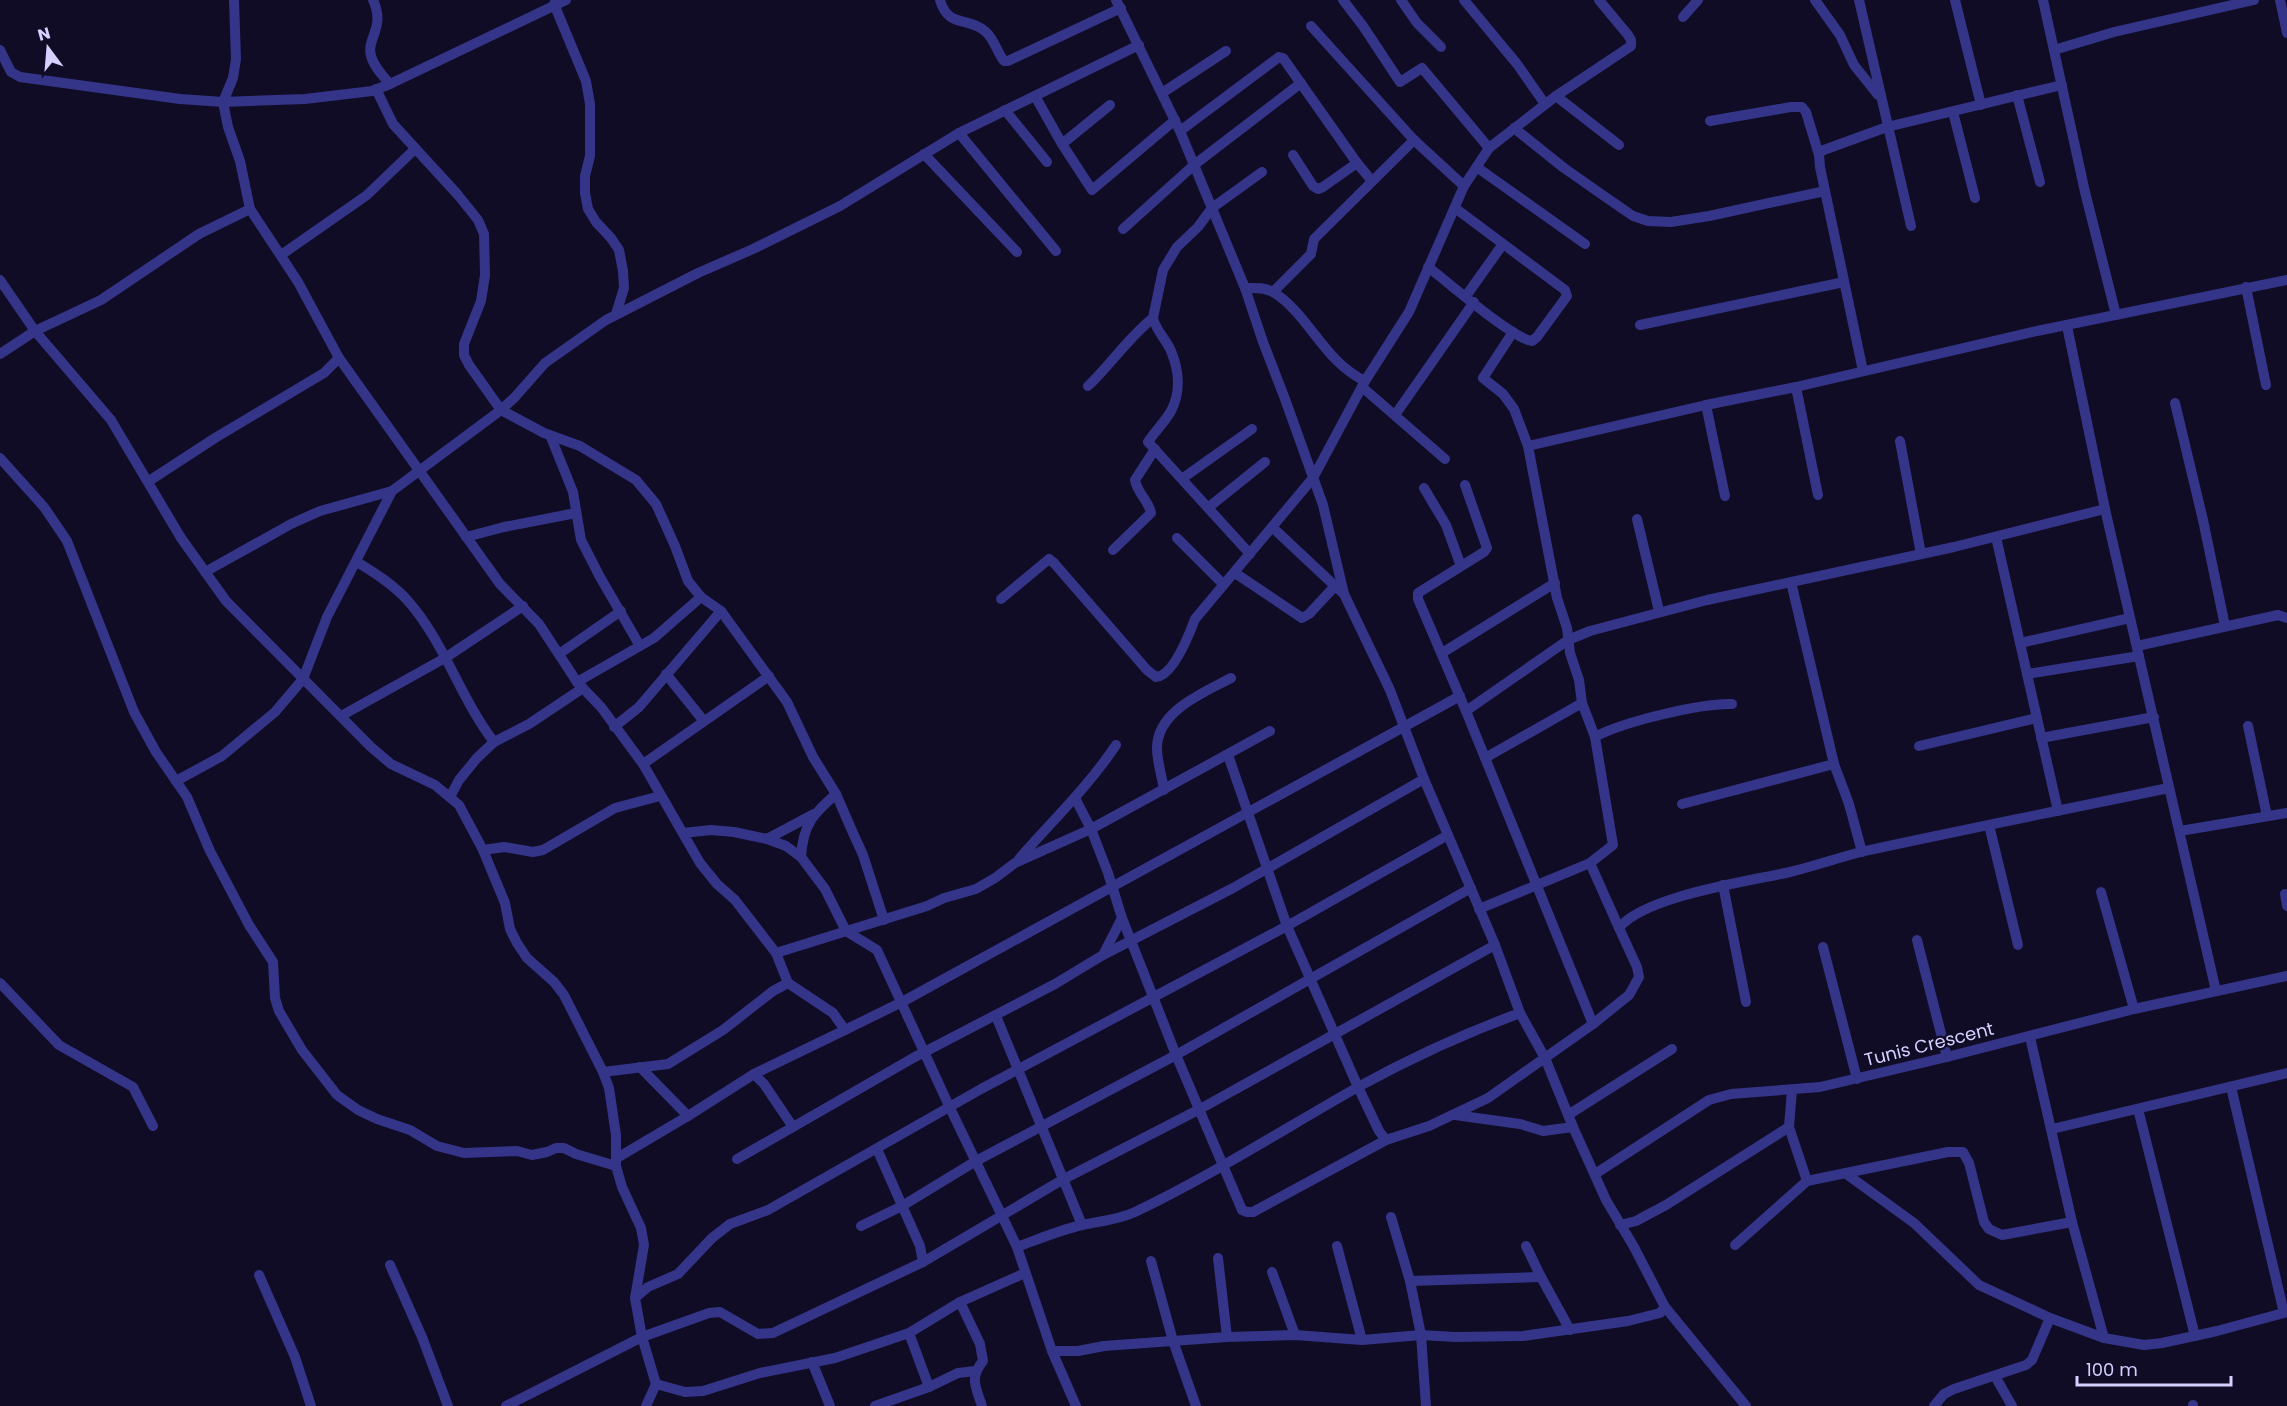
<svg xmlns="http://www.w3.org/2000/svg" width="2287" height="1406" viewBox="0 0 2287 1406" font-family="Poppins,sans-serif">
<rect width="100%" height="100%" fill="#100c25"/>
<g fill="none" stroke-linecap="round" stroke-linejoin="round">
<!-- minor -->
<g stroke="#343488" stroke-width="10">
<path d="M 234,0 L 236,59 L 233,78 L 223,102 L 228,127 L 240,161 L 250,209 L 298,282 L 339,358 L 500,584 L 539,624 L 577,682 L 601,707 L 643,764 L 700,863 L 717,884 L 735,900 L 776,953 L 788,983 L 833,1013 L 845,1030 L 754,1074 L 688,1116 L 640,1067"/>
<path d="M 373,0 C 386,28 366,38 371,56 C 374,67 383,76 390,84"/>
<path d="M 556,0 L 554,4 L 586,81 L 590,104 L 590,156 L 585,176 L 585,193 L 588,209 L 596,222 L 611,238 L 619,250 L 623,271 L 624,288 L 616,314"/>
<path d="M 940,0 C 948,29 969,16 986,32 C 994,39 997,52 1004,61 L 1008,61 L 1121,8"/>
<path d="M 1116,0 L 1180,131 L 1245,288 L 1263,342 L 1285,399 L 1323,505 L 1344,594 L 1390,690 L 1424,779 L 1495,945 L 1520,1013 L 1545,1058 L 1573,1127 L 1606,1200 L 1634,1247 L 1665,1307 L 1746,1406"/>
<path d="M 1343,0 L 1363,26 L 1400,82 L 1422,68 L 1489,148"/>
<path d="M 1401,0 L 1417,23 L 1441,47"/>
<path d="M 1464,0 L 1517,64 L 1545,104"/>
<path d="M 1815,0 L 1840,35 L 1854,65 L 1878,95"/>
<path d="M 1859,0 L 1911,226"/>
<path d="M 1955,0 L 1981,105"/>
<path d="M 2043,0 L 2085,192 L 2116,315"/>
<path d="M 2280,0 L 2287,33"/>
<path d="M 1683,17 L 1698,0"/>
<path d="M 1311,26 L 1414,140 L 1464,186"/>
<path d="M 0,50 L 11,72 L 20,77 L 180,99 L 223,102 L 305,99 L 372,91 L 390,84 L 566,0"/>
<path d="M 2054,50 L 2114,32 L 2254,0"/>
<path d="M 376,89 L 393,124 L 458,195 L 478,220 L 484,234 L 485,275 L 481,301 L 464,344 L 464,355 L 469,365 L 501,410 L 544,433 L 580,446 L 603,460 L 636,480 L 656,504 L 675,546 L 688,581 L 701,597 L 721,611 L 787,702 L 813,757 L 836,794 L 853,833 L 863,855 L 884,920"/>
<path d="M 1162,93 L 1226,51"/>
<path d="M 2017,95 L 2040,182"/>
<path d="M 1035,96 L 1062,144 L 1092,190 L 1175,120"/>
<path d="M 1556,96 L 1619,145"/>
<path d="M 1005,110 L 1047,162"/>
<path d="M 1953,112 L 1975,198"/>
<path d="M 1710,121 L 1791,107 L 1802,107 L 1806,112 L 1819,155"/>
<path d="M 1514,128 L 1564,168 L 1604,196 L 1633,216 L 1648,221 L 1671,222 L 1709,216 L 1825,191"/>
<path d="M 1180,131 L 1279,57 L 1283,58 L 1357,163 L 1372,181"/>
<path d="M 959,133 L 1056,251"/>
<path d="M 1062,144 L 1110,105"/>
<path d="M 924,154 L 1017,252"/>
<path d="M 1293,155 L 1313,186 L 1318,189 L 1323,187 L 1357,163"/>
<path d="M 1478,168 L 1585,244"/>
<path d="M 1123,229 L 1194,165 L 1301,83"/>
<path d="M 281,255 L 367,195 L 415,149"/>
<path d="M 1428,267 C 1448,282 1513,339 1532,341 L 1537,337 L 1567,296 L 1565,290 L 1455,208"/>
<path d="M 0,280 L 35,331 L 111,420 L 181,538 L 226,601 L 371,747 L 391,764 L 435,785 L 459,805 L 483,850 L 505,903 L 510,929 L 517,943 L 527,958 L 554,982 L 564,995 L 603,1072 L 668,1064 L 723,1030 L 773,991 L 788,983"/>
<path d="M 2246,287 L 2266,385"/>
<path d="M 1245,288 C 1254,288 1264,287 1273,292 C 1308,313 1324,362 1365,381"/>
<path d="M 1273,292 L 1311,254 L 1314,239 L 1414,140"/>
<path d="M 1466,296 L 1503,244"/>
<path d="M 1640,325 L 1844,282"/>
<path d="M 2067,326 L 2105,509 L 2216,991"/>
<path d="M 1513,332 L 1483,378 L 1503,394 L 1514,409 L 1528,446"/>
<path d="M 0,354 L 35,331 L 101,300 L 199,234 L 250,209"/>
<path d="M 1863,371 L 1820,167 L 1819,155 L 1821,151 L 1887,127 L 2062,85"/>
<path d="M 1088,386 C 1111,364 1129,337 1153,318"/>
<path d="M 1362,387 L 1445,459"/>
<path d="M 1796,387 L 1818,495"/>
<path d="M 2175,403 L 2203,520 L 2225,626"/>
<path d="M 1706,405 L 1725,496"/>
<path d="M 1395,415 L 1474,302"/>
<path d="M 550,435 L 573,492 L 581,540 L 600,577 L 640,646"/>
<path d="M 1900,441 L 1921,554"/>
<path d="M 0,458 L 44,507 L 67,541 L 134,712 L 156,752 L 187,797 L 210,851 L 249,925 L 273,962 L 275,998 L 279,1011 L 302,1050 L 337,1095 L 358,1110 L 377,1119 L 410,1130 L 437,1146 L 464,1153 L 517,1151 L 532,1155 L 547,1152 L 556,1148 L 564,1148 L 576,1154 L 616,1166"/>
<path d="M 1183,478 L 1252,429"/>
<path d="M 149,481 L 215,438 L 324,373 L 339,358"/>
<path d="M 1465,485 L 1487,548 L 1484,552 L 1418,593 L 1418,599 L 1466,711 L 1593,1024"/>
<path d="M 1424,488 L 1446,525 L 1461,566"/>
<path d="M 1209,507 L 1265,462"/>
<path d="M 1637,519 L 1659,611"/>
<path d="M 1272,527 L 1335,586"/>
<path d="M 466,537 L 504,527 L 576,513"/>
<path d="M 1996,537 L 2020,643"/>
<path d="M 1177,538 L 1223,584"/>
<path d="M 1113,550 L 1151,513 C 1149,501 1137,493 1135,480 L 1155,449"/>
<path d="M 1250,554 L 1148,442 C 1155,431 1165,422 1171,411 C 1181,392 1179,370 1171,351 C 1166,339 1156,331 1153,318 L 1163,270 L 1177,247 L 1198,227 L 1212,208 L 1262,172"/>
<path d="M 357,562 C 375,573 394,585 408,601 C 445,643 460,698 494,742"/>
<path d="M 205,572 L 291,524 L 320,511 L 392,491"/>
<path d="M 1235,573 L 1302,618 L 1309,614 L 1335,586 L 1344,594"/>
<path d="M 1791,582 L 1834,764 L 1849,804 L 1862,852"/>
<path d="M 1001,599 L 1049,559 L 1054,563 L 1147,670 L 1156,677 C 1173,676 1189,635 1195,619 L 1313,478 L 1365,381 L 1409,312 L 1464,186 L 1489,148 L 1556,96 L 1631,46 L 1631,40 L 1628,35 L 1599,0"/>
<path d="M 2137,646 L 2278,615 L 2287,618"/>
<path d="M 1442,653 L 1555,583"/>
<path d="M 559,654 L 621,611"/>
<path d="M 666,674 L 703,720"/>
<path d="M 2027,674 L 2139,656"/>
<path d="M 577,682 L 654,638 L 701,597"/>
<path d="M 1466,711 L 1568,640 L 1590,631 L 1707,600 L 1954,547 L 2105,509"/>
<path d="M 341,716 L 445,658 L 523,606"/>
<path d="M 2248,726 L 2267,816"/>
<path d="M 614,727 L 639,707 L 721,611"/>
<path d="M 1595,737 L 1582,703 L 1579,680 L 1570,653 L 1567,628 L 1557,598 L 1528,446 L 1706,405 L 1796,387 L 2037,331 L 2287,280"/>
<path d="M 2041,738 L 2154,717"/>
<path d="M 1919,746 L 2037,718"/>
<path d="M 1228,755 L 1287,926 L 1358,1087 L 1379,1131 L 1386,1140 L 1429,1126 L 1488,1098 L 1593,1024 L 1629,995 L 1639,977 L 1637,967 L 1619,928 C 1644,896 1750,881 1790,872 C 1815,866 1840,857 1865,851 C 1966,829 2067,809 2169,788"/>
<path d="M 1485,758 L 1582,703"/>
<path d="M 643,764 L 769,676"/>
<path d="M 176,781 L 222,756 L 275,712 L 303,679 L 327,617 L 392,491 L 501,410 L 515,397 L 545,363 L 606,320 L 698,273 L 753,249 L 840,206 L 959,133 L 1139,45"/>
<path d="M 1164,790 C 1162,776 1157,762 1157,748 C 1157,711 1203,693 1231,678"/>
<path d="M 450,797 L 459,780 L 477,758 L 494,742 L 529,724 L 583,688"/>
<path d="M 1075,798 L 1091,829 L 1108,873 L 1122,918 L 1176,1055 L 1242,1210 L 1247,1212 L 1253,1212 L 1386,1140"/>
<path d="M 1682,804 L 1834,764"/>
<path d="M 2058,811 L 2020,643 L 2130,618"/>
<path d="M 1989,825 L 2018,945"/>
<path d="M 2180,831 L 2287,813"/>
<path d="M 683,833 L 711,830 L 734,832 L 767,839 L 786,846 L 801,857 L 825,889 L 846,931 L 877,950 L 950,1108 L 1017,1247 L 1052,1351 L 1076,1406"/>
<path d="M 767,839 L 814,814"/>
<path d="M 483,850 L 504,847 L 533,852 L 543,850 L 615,808 L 660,796"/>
<path d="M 801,857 C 803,825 812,815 836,794"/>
<path d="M 1019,859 C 1052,821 1088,787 1116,745"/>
<path d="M 1590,863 L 1613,845 L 1595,737 C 1622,722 1701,703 1732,704"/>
<path d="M 1723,885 L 1746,1002"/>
<path d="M 2101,892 L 2134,1009"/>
<path d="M 2285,894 L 2287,906"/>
<path d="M 1479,909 L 1590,863 L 1619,928"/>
<path d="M 1917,940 L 1947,1057"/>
<path d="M 1823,947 L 1857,1079"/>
<path d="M 776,953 L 927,906 L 944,898 L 976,889 L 995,878 L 1015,863 L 1091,829 L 1270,731"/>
<path d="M 1103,955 L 1122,918"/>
<path d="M 0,983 L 59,1045 L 133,1087 L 153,1126"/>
<path d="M 996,1016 L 1082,1225"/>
<path d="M 845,1030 L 902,1002 L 1460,696"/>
<path d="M 2030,1037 L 2072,1222 L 2104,1338"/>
<path d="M 603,1072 L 609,1088 L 616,1135 L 616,1166 L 622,1187 L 641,1228 L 644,1245 L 635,1298 L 642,1337 L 656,1384 L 646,1406"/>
<path d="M 754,1074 L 764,1084 L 793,1127 L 913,1058 L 1055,984 L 1103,955 L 1233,888 L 1424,779"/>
<path d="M 2231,1087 L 2284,1313"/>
<path d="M 1792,1090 L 1789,1127 L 1807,1181"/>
<path d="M 2138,1109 L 2195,1336"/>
<path d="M 1455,1115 L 1520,1124 L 1543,1131 L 1573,1127"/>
<path d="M 1568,1115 L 1672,1049"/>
<path d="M 2052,1129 L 2287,1073"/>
<path d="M 877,1149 L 920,1246 L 923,1262 L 1062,1180 L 1200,1109 L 1495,945"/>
<path d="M 617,1158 L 688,1116"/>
<path d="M 737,1159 L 793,1127"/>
<path d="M 1845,1173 L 1914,1223 L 1979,1285 L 2050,1318 L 2104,1338 L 2144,1345 L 2162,1343 L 2217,1331 L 2287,1312"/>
<path d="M 1595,1174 L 1709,1100 L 1731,1094 L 1820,1087 L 1947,1057 L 2134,1009 L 2287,976"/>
<path d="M 1391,1217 L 1410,1281 L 1421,1335 L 1426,1406"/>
<path d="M 1620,1225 L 1636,1221 L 1666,1205 L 1789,1127"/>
<path d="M 861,1226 L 902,1206 L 976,1161 L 1176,1055 L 1471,888"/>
<path d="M 1735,1245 L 1807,1181 L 1948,1152 L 1963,1152 L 1969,1163 L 1984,1222 L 1989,1229 L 2002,1235 L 2072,1222"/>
<path d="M 1337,1246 L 1362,1340"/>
<path d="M 1526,1246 L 1541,1277 L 1570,1330"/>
<path d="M 1017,1247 C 1039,1239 1060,1230 1082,1225 C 1100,1221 1118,1220 1135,1212 C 1212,1175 1284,1129 1358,1087 C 1409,1059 1465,1033 1520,1013"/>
<path d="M 1218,1258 L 1227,1337"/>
<path d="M 1151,1261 L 1173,1341 L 1196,1406"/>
<path d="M 390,1265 L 422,1337 L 448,1406"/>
<path d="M 1272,1272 L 1295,1335"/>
<path d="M 259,1275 L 295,1357 L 311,1406"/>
<path d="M 1410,1281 L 1541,1277"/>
<path d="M 635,1298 L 648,1287 L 678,1274 L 712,1238 L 730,1224 L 768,1210 L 981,1089 L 1287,926 L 1448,835"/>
<path d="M 960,1302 L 980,1344 L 983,1361 C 969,1378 976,1387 982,1406"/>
<path d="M 909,1333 L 929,1387"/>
<path d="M 1052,1351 L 1078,1351 L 1104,1346 L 1227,1337 L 1295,1335 L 1362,1340 L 1421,1335 L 1455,1337 L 1523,1336 L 1628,1321 L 1660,1313 L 1665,1307"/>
<path d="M 812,1362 L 830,1406"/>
<path d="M 1995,1376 L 2012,1406"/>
<path d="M 656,1384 L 685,1392 L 703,1391 L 760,1373 L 835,1358 L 909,1333 L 960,1302 L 1025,1273"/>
<path d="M 2193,1405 L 2193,1406"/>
<path d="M 506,1406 L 642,1337 L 709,1313 L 720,1312 L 758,1334 L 773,1333 L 923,1262"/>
<path d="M 875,1406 L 929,1387 L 958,1373 L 975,1371"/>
<path d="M 1934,1406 L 1944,1394 L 1954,1389 L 2026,1365 L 2032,1360 L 2050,1318"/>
</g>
</g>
<g text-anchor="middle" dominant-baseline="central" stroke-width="4.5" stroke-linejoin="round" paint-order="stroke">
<!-- street labels -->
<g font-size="18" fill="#d4d0ff" stroke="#100c25">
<text transform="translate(1929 1044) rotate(-14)">Tunis Crescent</text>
</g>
</g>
<!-- north arrow -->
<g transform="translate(48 48) rotate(344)" stroke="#100c25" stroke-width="4.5" paint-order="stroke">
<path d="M0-4.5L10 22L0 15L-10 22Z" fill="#d4d0ff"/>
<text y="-9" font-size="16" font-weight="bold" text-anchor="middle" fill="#d4d0ff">N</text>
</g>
<!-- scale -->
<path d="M2077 1376v9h154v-9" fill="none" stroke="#d4d0ff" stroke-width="3"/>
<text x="2086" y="1376" font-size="18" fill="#d4d0ff" stroke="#100c25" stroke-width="4.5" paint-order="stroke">100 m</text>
</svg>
